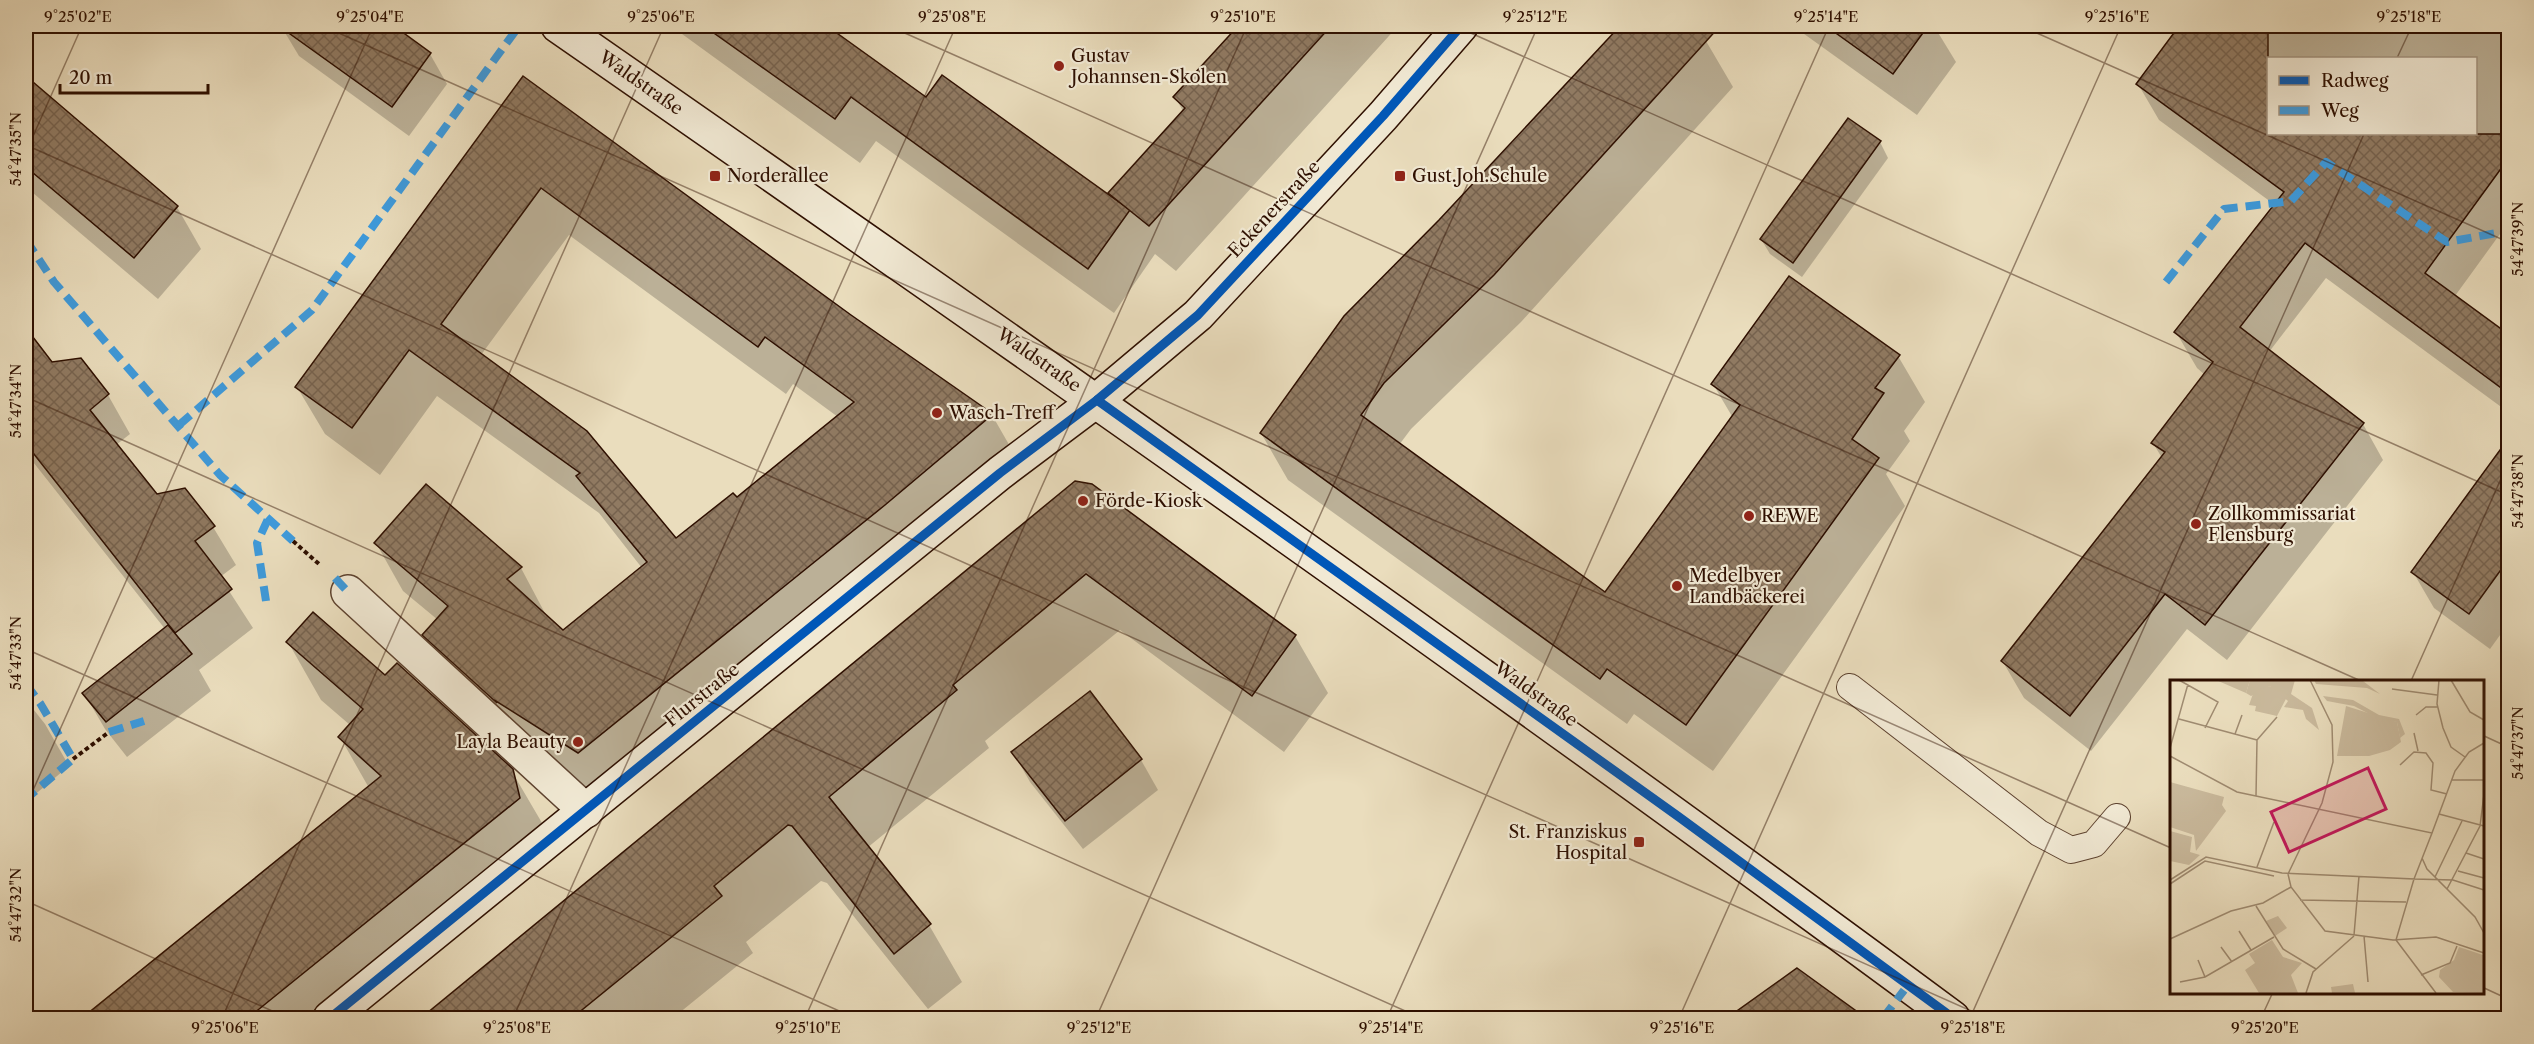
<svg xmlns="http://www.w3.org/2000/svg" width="2534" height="1044" viewBox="0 0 2534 1044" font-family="'Libre Caslon Text',serif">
<defs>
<pattern id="building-cross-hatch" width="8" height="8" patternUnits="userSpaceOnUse" patternTransform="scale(1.5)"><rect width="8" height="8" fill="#907a62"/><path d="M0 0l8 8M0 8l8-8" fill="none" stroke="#76624e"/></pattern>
</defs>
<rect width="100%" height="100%" fill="#eaddbd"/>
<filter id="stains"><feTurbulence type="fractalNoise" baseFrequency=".00333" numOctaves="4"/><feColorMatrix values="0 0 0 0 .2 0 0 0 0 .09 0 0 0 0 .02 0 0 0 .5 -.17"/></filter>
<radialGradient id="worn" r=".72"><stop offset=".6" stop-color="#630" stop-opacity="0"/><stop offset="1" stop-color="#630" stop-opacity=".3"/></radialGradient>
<!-- shadow -->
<g fill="#0003" fill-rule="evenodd">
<path d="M 281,26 L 391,26 L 430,54 L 447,84 L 409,136 L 299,56 Z"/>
<path d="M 671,26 L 825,26 L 926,99 L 1116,202 L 1110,193 L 1183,111 L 1175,97 L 1240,26 L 1398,26 L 1176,271 L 1155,254 L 1114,313 L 876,141 L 860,163 Z"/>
<path d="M 1622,26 L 1689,26 L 1706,41 L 1733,87 L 1521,322 L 1411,429 L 1399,445 L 1605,594 L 1733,418 L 1713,384 L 1898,356 L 1925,402 L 1904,431 L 1910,441 L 1886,474 L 1905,506 L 1713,771 L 1634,714 L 1627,724 L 1288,480 L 1261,433 L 1441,221 Z"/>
<path d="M 1793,26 L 1934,26 L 1956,62 L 1917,115 Z"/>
<path d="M 2181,26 L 2508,26 L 2508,223 L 2455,296 L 2508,336 L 2508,412 L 2326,278 L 2269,352 L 2363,424 L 2383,460 L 2227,660 L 2187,629 L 2091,751 L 2024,698 L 2003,662 L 2162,458 L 2153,443 L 2205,375 L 2197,368 L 2176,332 L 2275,205 L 2159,120 L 2138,84 ZM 2268,58 L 2476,58 L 2476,134 L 2268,134 Z"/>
<path d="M 26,78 L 177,207 L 201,249 L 158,299 L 26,187 Z"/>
<path d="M 523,78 L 850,317 L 992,415 L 1019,462 L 607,800 L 522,747 L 452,683 L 424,635 L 438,620 L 403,591 L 376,543 L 521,568 L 547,617 L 563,632 L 642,568 L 599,513 L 437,396 L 380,475 L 325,434 L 297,387 ZM 569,235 L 786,394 L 793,384 L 838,417 L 737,499 L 676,541 L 481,355 Z"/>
<path d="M 1880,142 L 1888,158 L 1802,277 L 1770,254 L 1761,239 Z"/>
<path d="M 26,330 L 52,363 L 80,360 L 108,395 L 130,434 L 116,445 L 156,495 L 213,527 L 236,565 L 220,577 L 253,628 L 199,670 L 211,691 L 127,757 L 105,729 L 84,693 L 165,629 L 26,453 Z"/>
<path d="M 2508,442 L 2508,624 L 2490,649 L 2434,608 L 2413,572 Z"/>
<path d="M 1076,483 L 1091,485 L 1295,636 L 1328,693 L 1284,752 L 1120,630 L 985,741 L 989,748 L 867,848 L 929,925 L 962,982 L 928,1009 L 827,883 L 821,881 L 746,942 L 753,953 L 673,1018 L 424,1018 Z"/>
<path d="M 288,642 L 386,678 L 511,770 L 545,828 L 353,1018 L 85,1018 L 369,788 L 340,737 L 350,725 L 321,700 Z"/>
<path d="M 1089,693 L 1141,760 L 1158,790 L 1083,849 L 1030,782 L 1013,752 Z"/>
<path d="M 26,700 L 45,724 L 69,766 L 26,802 Z"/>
<path d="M 1797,970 L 1864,1018 L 1730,1018 Z"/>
</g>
<!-- building -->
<g fill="url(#building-cross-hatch)" stroke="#2e0f00" stroke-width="1.5" fill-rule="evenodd">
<path d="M 279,26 L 394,26 L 431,53 L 392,107 Z"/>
<path d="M 704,26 L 827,26 L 926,97 L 942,75 L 1130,210 L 1088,269 L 851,97 L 835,119 Z"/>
<path d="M 1238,26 L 1331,26 L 1149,226 L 1108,193 L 1185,108 L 1173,97 Z"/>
<path d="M 1620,26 L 1720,26 L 1494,275 L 1384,383 L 1361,415 L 1605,592 L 1740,405 L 1711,384 L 1789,276 L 1900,355 L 1875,388 L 1884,393 L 1852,439 L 1879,458 L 1686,725 L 1607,669 L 1600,679 L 1260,433 L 1344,316 L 1439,220 Z"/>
<path d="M 1826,26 L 1928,26 L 1893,74 Z"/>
<path d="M 2179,26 L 2268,26 L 2268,134 L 2508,134 L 2508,159 L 2425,273 L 2508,334 L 2508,393 L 2305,243 L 2240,327 L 2364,423 L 2205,625 L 2165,594 L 2070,716 L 2001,661 L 2165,452 L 2151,443 L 2213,362 L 2174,332 L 2284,192 L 2136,84 Z"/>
<path d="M 26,76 L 178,206 L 134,258 L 26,167 Z"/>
<path d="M 523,76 L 851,315 L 993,414 L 885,505 L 578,753 L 496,701 L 497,703 L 422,635 L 448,606 L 374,543 L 426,484 L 522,567 L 507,579 L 563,630 L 647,562 L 576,476 L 580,473 L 409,350 L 352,428 L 295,387 ZM 541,188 L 758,347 L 765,337 L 854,402 L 737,497 L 733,493 L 676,538 L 587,431 L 441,324 Z"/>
<path d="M 1848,118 L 1881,141 L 1793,263 L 1760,239 Z"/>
<path d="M 26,328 L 52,362 L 81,358 L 109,394 L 90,410 L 157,494 L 185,488 L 215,526 L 195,541 L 232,589 L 175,633 L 26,444 Z"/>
<path d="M 2508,439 L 2508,560 L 2469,614 L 2411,572 Z"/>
<path d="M 1075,481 L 1092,484 L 1296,635 L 1252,696 L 1086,574 L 953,685 L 957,690 L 829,797 L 931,924 L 894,954 L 792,826 L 788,825 L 714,886 L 722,896 L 572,1018 L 421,1018 Z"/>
<path d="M 313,612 L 385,675 L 397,663 L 513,769 L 520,798 L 248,1018 L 82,1018 L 381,776 L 338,737 L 363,709 L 286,642 Z"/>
<path d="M 168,625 L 192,654 L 106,722 L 82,693 Z"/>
<path d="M 1090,691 L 1142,759 L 1065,821 L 1011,752 Z"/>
<path d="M 1797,968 L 1866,1018 L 1727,1018 Z"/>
</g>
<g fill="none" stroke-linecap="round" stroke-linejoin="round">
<!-- lane casing -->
<g stroke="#5d422f" stroke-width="28">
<path id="lane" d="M 1850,687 L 2039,833 L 2071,850 L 2094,844 L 2117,817"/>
</g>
<!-- street casing -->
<g stroke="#5d422f" stroke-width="36">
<path id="street" d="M 348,592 L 586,811"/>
</g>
<!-- secondary casing -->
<g stroke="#2e0f00" stroke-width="36">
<g id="secondary">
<path d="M 558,26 C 1027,352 1495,679 1953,1018"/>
<path d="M 330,1018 L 1000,473 L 1097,400 L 1198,315 L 1383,116 L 1461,26"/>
</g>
</g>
<!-- path -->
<g stroke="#2e0f00" stroke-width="4" stroke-dasharray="4.5 3" stroke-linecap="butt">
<path d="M 293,541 L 319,564"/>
<path d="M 73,759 L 109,732"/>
</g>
<!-- lane -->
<use href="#lane" stroke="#f1e9d4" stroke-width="26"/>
<!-- street -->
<use href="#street" stroke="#f1e9d4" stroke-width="33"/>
<!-- secondary -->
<use href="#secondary" stroke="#f1e9d4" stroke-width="33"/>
<!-- quiet -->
<g stroke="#3d9adc" stroke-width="8" stroke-dasharray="15 8" stroke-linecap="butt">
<path d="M 26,240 L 54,282 L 220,475 L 293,541"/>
<path d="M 2166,282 L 2224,209 L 2291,201 L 2326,162 L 2447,242 L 2508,231"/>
<path d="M 179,425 L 312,310 L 519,26"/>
<path d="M 335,578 L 348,592"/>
<path d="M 266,601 L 257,543 L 268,519"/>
<path d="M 26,684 L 40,703 L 73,759 L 26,799"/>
<path d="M 109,732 L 144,721"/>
<path d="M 1883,1018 L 1908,985"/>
</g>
<!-- cycleway casing -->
<g stroke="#f1e9d4" stroke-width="13">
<g id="cycleway">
<path d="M 1097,400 L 1679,817 L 1953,1018"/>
<path d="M 330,1018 L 1000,473 L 1097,400 L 1198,315 L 1383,116 L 1461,26"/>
</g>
</g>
<!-- cycleway -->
<use href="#cycleway" stroke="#0057b8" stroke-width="9"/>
</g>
<!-- ticks -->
<path fill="none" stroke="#2e0f00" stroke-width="1.5" stroke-opacity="0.45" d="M 323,26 L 2171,848M 889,26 L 2361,681M 1455,26 L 2508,495M 2021,26 L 2508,242M 2397,58 L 2412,26M 26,145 L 1987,1018M 26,152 L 82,26M 26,397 L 1421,1018M 26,649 L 855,1018M 2411,681 L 2508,463M 2482,735 L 2508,747M 26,806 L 373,26M 26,901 L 288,1018M 2482,987 L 2508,999M 222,1018 L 664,26M 513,1018 L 956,26M 805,1018 L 1247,26M 1096,1018 L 1538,26M 1387,1018 L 1829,26M 1679,1018 L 2121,26M 1970,1018 L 2364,134M 2261,1018 L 2273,992"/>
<!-- markers -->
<g fill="#8f2418" stroke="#f1e9d4" stroke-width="2">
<circle cx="1059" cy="66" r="6"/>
<rect x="709" y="170" width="12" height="12" rx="3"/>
<rect x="1394" y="170" width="12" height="12" rx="3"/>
<circle cx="937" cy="413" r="6"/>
<circle cx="1083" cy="501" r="6"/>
<circle cx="1749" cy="516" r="6"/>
<circle cx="2196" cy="524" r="6"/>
<circle cx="1677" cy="586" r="6"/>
<circle cx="578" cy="742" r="6"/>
<rect x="1633" y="836" width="12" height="12" rx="3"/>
</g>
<g text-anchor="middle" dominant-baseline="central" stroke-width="4.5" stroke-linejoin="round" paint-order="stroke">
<!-- poi labels -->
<g font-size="18" fill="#2e0f00" stroke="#f1e9d4" text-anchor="start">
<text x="1071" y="56">Gustav<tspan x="1071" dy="21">Johannsen-Skolen</tspan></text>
<text x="727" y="176">Norderallee</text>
<text x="1412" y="176">Gust.Joh.Schule</text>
<text x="949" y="413">Wasch-Treff</text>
<text x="1095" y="501">Förde-Kiosk</text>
<text x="2208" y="514">Zollkommissariat<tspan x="2208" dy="21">Flensburg</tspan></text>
<text x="1761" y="516">REWE</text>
<text x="1689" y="576">Medelbyer<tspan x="1689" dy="21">Landbäckerei</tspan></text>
<text x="566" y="742" text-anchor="end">Layla Beauty</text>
<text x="1627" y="832" text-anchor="end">St. Franziskus<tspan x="1627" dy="21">Hospital</tspan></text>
</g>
<!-- street labels -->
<g font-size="18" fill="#2e0f00" stroke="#f1e9d4">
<text transform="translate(641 83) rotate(35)">Waldstraße</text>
<text transform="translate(1274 209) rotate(-47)">Eckenerstraße</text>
<text transform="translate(1039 360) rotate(35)">Waldstraße</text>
<text transform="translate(1536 694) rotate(36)">Waldstraße</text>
<text transform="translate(702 695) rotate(-39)">Flurstraße</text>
</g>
</g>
<!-- overview -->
<g transform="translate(2170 680)">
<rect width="314" height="314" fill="#eaddbd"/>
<path d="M 153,16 L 183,20 L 209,35 L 229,39 L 235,54 L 230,58 L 227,42 L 209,39 L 184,26 L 157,21 Z" fill="#caba9d"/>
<path d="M 80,0 L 125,0 L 121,14 L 142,28 L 149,50 L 136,39 L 133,30 L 114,27 L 118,21 L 100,6 L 81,16 L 76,13 ZM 144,0 L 193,1 L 210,14 L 197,8 L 146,4 Z" fill="#caba9d"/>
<path d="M 46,0 L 80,0 L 76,13 ZM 100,6 L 118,15 L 107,36 L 85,31 L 86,26 L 79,25 L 84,11 ZM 176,26 L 227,42 L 231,62 L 220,70 L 199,76 L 167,76 ZM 0,102 L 54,117 L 52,125 L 56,131 L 26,171 L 24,155 L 0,147 ZM 0,151 L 22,157 L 20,172 L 30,175 L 19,185 L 0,181 ZM 108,236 L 117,248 L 105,256 L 96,241 ZM 102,260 L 113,277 L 132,283 L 121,295 L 128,313 L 89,313 L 75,290 L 85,283 L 79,274 ZM 289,267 L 313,275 L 313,313 L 283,312 L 269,297 L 270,290 L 284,280 ZM 183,304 L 185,313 L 162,313 L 161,307 Z" fill="#caba9d"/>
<path fill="none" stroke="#9f8b71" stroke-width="1.5" d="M 9,0 L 48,22 L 35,48M 269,0 L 267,24 L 273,48 L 281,67 L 295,77M 281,0 L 300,32 L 314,40M 222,9 L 267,15M 246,35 L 256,27 L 268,27M 9,39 L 87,60M 244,53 L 248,71M 65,54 L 72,35M 87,60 L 107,37M 0,68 L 18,4M 0,76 L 67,112 L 262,153 L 244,199 L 283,200 L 314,210M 230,85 L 244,72 L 256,73 L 263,83 L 261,110 L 277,114M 282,100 L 314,100M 86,116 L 87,60M 269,134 L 314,146M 262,153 L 285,91 L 299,72 L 314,63M 296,173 L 314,179M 252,178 L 257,189 L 305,237 L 314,253M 87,187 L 104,142M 288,191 L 314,198M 118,194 L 121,207 L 155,251 L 223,260 L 266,257 L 314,273M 118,194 L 152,123 L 163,82 L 162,45 L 140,0M 265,197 L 292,141M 0,200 L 36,177 L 112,193 L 244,199 L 226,260M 0,204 L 35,181 L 104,196M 277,209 L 310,146 L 314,114M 130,220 L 236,222M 86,226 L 113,269 L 146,289M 69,251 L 81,270M 184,255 L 189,196M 194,256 L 198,302M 0,259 L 61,231 L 93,223 L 121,207M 226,260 L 266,313M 51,267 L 62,282M 28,280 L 35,297M 251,295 L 280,283 L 287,266M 10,302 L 35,297 L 104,257M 136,313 L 143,292 L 184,256"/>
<path fill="#c2185b" fill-opacity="0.15" stroke="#c2185b" stroke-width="3" d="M 198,88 L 216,129 L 119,172 L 101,132 Z"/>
<rect width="314" height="314" fill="none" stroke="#2e0f00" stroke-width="3"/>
</g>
<!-- margin -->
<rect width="2534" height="1044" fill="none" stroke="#eaddbd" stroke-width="66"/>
<!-- legend -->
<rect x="2267" y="57" width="210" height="78" fill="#f1e9d4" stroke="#a3927f" stroke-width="1.5"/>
<rect x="2279" y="76" width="30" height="9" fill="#0057b8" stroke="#a3927f" stroke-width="1.5"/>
<text x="2321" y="87" font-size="18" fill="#2e0f00">Radweg</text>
<rect x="2279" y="106" width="30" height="9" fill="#3d9adc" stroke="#a3927f" stroke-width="1.5"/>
<text x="2321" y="117" font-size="18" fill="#2e0f00">Weg</text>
<!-- scale -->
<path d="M60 84v9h148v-9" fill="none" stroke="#2e0f00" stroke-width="3"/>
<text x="69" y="84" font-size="18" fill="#2e0f00" stroke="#f1e9d4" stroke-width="4.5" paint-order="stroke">20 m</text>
<rect x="33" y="33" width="2468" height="978" fill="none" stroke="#2e0f00" stroke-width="2"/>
<g font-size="15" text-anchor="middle" fill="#2e0f00">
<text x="78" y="22">9°25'02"E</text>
<text x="370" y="22">9°25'04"E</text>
<text x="661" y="22">9°25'06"E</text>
<text x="952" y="22">9°25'08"E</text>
<text x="1243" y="22">9°25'10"E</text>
<text x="1535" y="22">9°25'12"E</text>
<text x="1826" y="22">9°25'14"E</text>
<text x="2117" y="22">9°25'16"E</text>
<text x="2409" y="22">9°25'18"E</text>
<text transform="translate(16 149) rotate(-90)" y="5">54°47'35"N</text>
<text transform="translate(2518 239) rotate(-90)" y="5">54°47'39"N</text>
<text transform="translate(16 401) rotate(-90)" y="5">54°47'34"N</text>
<text transform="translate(2518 491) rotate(-90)" y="5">54°47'38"N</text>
<text transform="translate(16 653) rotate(-90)" y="5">54°47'33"N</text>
<text transform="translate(2518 743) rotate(-90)" y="5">54°47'37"N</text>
<text transform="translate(16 905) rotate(-90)" y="5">54°47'32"N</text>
<text x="225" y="1033">9°25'06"E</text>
<text x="517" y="1033">9°25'08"E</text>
<text x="808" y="1033">9°25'10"E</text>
<text x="1099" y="1033">9°25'12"E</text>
<text x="1391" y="1033">9°25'14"E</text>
<text x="1682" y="1033">9°25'16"E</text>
<text x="1973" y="1033">9°25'18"E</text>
<text x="2265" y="1033">9°25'20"E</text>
</g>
<rect width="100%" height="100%" filter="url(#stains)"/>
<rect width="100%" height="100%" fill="url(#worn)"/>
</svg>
